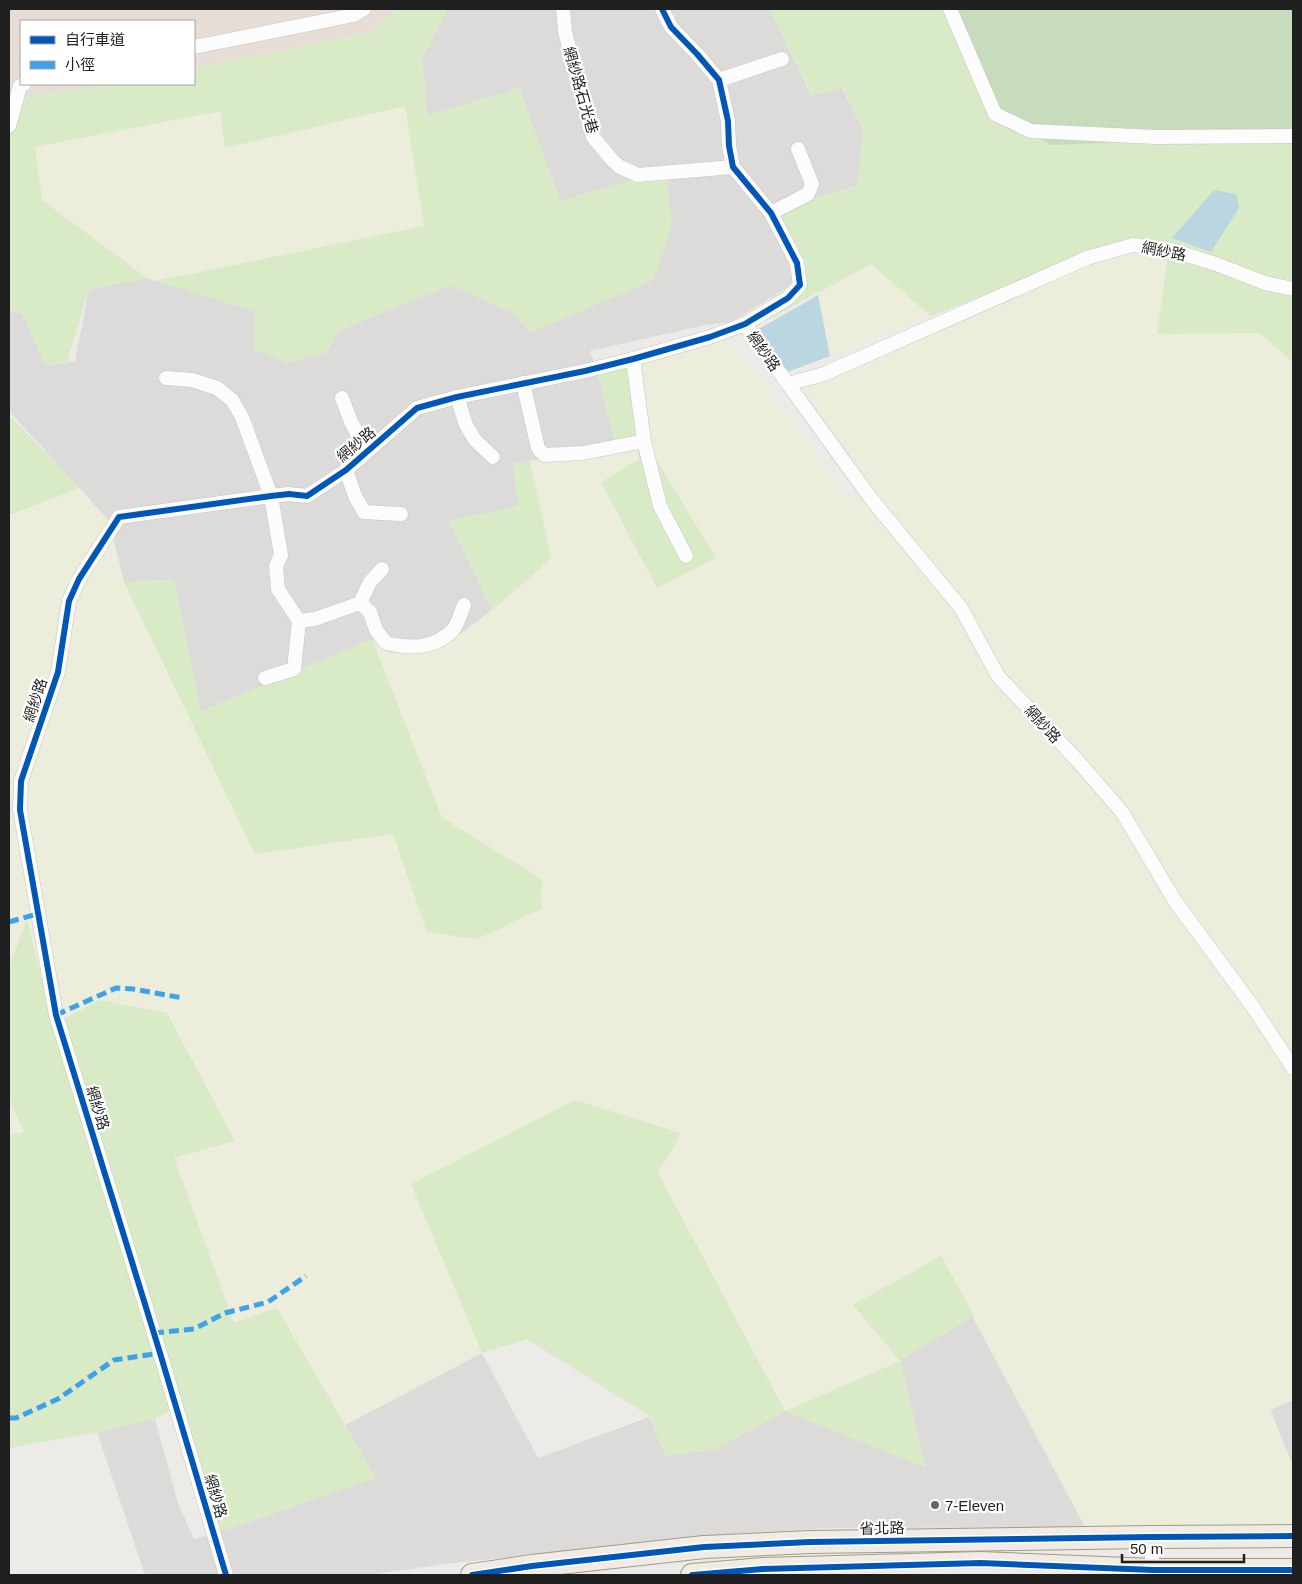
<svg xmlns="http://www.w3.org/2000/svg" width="1302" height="1584" viewBox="0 0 1302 1584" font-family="Arial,'Noto Sans TC',sans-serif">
<rect width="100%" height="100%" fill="#edebe8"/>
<!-- residential -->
<g fill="#dcdbd9">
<path d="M 448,9 L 770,9 L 811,95 L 842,88 L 863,129 L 858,185 L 765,213 L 777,236 L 792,272 L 793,284 L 733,321 L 701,326 L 590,351 L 597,369 L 615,445 L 513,464 L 519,506 L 449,521 L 492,610 L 454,639 L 427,652 L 395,652 L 381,646 L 372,639 L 202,719 L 174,580 L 124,582 L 109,521 L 9,411 L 9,312 L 22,313 L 46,366 L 75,361 L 89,289 L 147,278 L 255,311 L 326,353 L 338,331 L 450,285 L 512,312 L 530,332 L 637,179 L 560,201 L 519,88 L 427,116 L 422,58 Z"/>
<path d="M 974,1316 L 1085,1527 L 831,1528 L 734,1534 L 454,1563 L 367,1575 L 145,1575 L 97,1432 L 155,1419 L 178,1503 L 194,1539 L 219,1532 L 375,1478 L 345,1425 L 482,1353 L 538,1458 L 649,1417 L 666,1456 L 716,1449 L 785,1411 L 925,1467 L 900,1360 Z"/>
<path d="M 1293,1400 L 1293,1466 L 1270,1409 Z"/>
</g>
<!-- military -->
<path fill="#e7ddd7" d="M 9,9 L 397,9 L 367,33 L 194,69 L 194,21 L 21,21 L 21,84 L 114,84 L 9,99 Z"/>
<!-- farmland -->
<g fill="#eceddb">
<path d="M 405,106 L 424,226 L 156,281 L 147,278 L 42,200 L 35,147 L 220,111 L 226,148 Z"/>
<path d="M 1130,247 L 1168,255 L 1157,334 L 1259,333 L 1293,362 L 1293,1400 L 1270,1410 L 1293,1466 L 1293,1527 L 1085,1527 L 940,1256 L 900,1360 L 785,1411 L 658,1173 L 411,1184 L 482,1353 L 345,1425 L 277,1309 L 234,1323 L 174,1157 L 235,1141 L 53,1025 L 36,962 L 18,859 L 27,920 L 9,967 L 9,515 L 80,488 L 109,522 L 124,582 L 255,854 L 393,834 L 427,932 L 542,879 L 442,818 L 372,639 L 381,646 L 395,652 L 427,652 L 454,639 L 492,610 L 551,559 L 530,461 L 615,445 L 633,435 L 640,459 L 601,482 L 657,588 L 716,558 L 651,451 L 628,363 L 725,340 L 767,388 L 849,498 L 875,489 L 800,386 L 933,320 Z"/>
<path d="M 872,264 L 931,316 L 830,356 L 818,295 Z"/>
<path d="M 9,1098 L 24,1133 L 9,1135 Z"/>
</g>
<!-- grass -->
<g fill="#d8eac6">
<path d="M 397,9 L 448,9 L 422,58 L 427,116 L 519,88 L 560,201 L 637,179 L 667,180 L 672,226 L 654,280 L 530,333 L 512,312 L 450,285 L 338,331 L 326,353 L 287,363 L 254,349 L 255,311 L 156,281 L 424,226 L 405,106 L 225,148 L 220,111 L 35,147 L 42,200 L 147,278 L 89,289 L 67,362 L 46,366 L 22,313 L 9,312 L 9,99 L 114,84 L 194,84 L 194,69 L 367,33 Z"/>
<path d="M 770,9 L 948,9 L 1208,137 L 1293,136 L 1293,362 L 1259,333 L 1157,334 L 1168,256 L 1130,247 L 1084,256 L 931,316 L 871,264 L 741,334 L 734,324 L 793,284 C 790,259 777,235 765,213 L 858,185 L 863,129 L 843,88 L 812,95 Z"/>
<path d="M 628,363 L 651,451 L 716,558 L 657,588 L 601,482 L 639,459 L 633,435 L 615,445 L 597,369 Z"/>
<path d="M 9,415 L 80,488 L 9,515 Z"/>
<path d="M 530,461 L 551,559 L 492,610 L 449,521 L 518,506 L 513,464 Z"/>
<path d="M 174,580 L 201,711 L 372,639 L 442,818 L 542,879 L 541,909 L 477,939 L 427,932 L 393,834 L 255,854 L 124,582 Z"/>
<path d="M 27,920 L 53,1025 L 99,1000 L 167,1013 L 235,1141 L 174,1158 L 234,1323 L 277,1308 L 376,1478 L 219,1532 L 178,1407 L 155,1419 L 97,1432 L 9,1448 L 9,1135 L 24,1132 L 9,1098 L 9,967 Z"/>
<path d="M 575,1100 L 681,1133 L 658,1173 L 785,1411 L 900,1361 L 853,1305 L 941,1256 L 974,1316 L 900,1361 L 925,1467 L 785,1411 L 716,1449 L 666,1456 L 649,1416 L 527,1339 L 482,1353 L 411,1184 Z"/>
</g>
<!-- forest -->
<path fill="#c6dcbd" d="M 948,9 L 1293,9 L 1293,136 L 1051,145 L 995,114 Z"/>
<!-- water -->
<g fill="#bad7e1">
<path d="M 1214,190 L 1236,194 L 1239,208 L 1211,252 L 1172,238 Z"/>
<path d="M 818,295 L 830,356 L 782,374 L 757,330 Z"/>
</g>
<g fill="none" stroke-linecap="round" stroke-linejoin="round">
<!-- minor casing -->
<g stroke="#c6c5c4" stroke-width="15">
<g id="minor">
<path d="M 563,9 L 565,32 L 593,137 L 613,161 L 620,167 L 638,175 L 733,167"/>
<path d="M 950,9 L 995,114 L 1031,131 L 1155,137 L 1293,136"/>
<path d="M 194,47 L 354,15 L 364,9"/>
<path d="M 719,80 L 782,59"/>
<path d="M 9,126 L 20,86 L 24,84"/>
<path d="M 771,213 L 808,194 L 812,184 L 798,149"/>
<path d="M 745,324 L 788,384 L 824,374 L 1087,258 L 1133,245 L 1171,250 L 1216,264 L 1265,283 L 1293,289"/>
<path d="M 633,359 L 644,441 L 660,506 L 686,556"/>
<path d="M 166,378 L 192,380 L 217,388 L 232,400 L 242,417 L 271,496 L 281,555 L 276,566 L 278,589 L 299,621 L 315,619 L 360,603 L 370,612 L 376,630 L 386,643 C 411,649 434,649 453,630 C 458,624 461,612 464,605"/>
<path d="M 523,383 L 538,448 L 544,455 L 583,453 L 644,441"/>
<path d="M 788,384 L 872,500 L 961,608 L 998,676 L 1077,760 L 1122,812 L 1175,901 L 1253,1007 L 1293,1068"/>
<path d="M 457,397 L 466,425 L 475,440 L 493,457"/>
<path d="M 342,398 L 351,422 L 367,451"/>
<path d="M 346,470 L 355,496 L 364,512 L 401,514"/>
<path d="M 360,603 L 370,582 L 382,569"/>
<path d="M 265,678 L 294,669 L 299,621"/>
<path d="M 1151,1537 L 1153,1575"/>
<path d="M 226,1575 L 160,1353 L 56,1015 L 20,810 L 21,781 L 58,672 L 69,601 L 79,579 L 119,517 L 271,496 L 289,494 L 307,496 L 346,470 L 417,408 L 457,397 L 585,371 L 633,359 L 710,337 L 745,324 L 788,298 L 800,285 L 797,263 L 771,213 L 733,167 L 729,146 L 728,121 L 719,80 L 697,54 L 671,27 L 662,9"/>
</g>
</g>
<!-- primary casing -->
<g stroke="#a39a84" stroke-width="24">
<g id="primary">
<path d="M 472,1575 L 532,1566 L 704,1547 L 810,1542 L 1151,1537 L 1293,1536"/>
<path d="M 692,1575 L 763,1569 L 981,1563 L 1153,1570 L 1293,1570"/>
</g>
</g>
<!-- minor -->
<use href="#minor" stroke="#fcfcfc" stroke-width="14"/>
<!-- primary -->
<use href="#primary" stroke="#f0ece5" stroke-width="22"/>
<!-- quiet -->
<g stroke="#3da2ea" stroke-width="5" stroke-dasharray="10 5" stroke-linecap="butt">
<path d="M 9,922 L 37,914"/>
<path d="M 56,1015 L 116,988 L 133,989 L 183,998"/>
<path d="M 154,1333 L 194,1329 L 225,1313 L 268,1302 L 306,1276"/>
<path d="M 9,1418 L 16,1418 L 58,1399 L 114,1360 L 160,1353"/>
</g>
<!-- cycleway casing -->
<g stroke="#fff" stroke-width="9">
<g id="cycleway">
<path d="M 226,1575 L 160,1353 L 56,1015 L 20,810 L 21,781 L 58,672 L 69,601 L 79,579 L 119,517 L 271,496 L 289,494 L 307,496 L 346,470 L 417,408 L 457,397 L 585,371 L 633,359 L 710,337 L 745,324 L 788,298 L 800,285 L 797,263 L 771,213 L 733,167 L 729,146 L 728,121 L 719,80 L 697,54 L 671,27 L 662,9"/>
<path d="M 472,1575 L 532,1566 L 704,1547 L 810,1542 L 1151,1537 L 1293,1536"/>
<path d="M 692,1575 L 763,1569 L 981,1563 L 1153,1570 L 1293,1570"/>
</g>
</g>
<!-- cycleway -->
<use href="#cycleway" stroke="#0057b8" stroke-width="6"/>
</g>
<!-- markers -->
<circle fill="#676665" stroke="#fff" stroke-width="2" cx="935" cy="1505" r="5"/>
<g text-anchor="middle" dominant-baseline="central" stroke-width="4.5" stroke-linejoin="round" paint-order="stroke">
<!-- street labels -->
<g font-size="15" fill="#1f1f1f" stroke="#fff">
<text transform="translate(581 90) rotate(74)">網紗路石光巷</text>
<text transform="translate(1164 251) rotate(11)">網紗路</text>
<text transform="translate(764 351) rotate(55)">網紗路</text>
<text transform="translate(356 444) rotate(-40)">網紗路</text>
<text transform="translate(35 700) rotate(-72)">網紗路</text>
<text transform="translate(1043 724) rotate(47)">網紗路</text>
<text transform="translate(98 1108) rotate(73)">網紗路</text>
<text transform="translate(216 1496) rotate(74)">網紗路</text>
<text transform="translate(882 1528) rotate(-1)">省北路</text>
</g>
<!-- poi labels -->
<g font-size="15" fill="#1f1f1f" stroke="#fff" text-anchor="start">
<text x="945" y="1505">7-Eleven</text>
</g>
</g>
<!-- border -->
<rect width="1302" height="1584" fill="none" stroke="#1f1f1f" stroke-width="20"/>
<!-- legend -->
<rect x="20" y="20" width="175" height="65" fill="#ffffff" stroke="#a5a5a5"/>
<rect x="30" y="36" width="25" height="8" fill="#0057b8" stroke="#a5a5a5"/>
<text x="65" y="45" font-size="15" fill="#1f1f1f">自行車道</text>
<rect x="30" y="61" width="25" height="8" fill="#3da2ea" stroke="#a5a5a5"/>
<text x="65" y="70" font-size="15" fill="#1f1f1f">小徑</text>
<!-- scale -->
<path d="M1122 1554v8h122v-8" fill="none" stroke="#1f1f1f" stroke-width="2.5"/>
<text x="1130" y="1554" font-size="15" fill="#1f1f1f" stroke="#ffffff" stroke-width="4" paint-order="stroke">50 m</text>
</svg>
